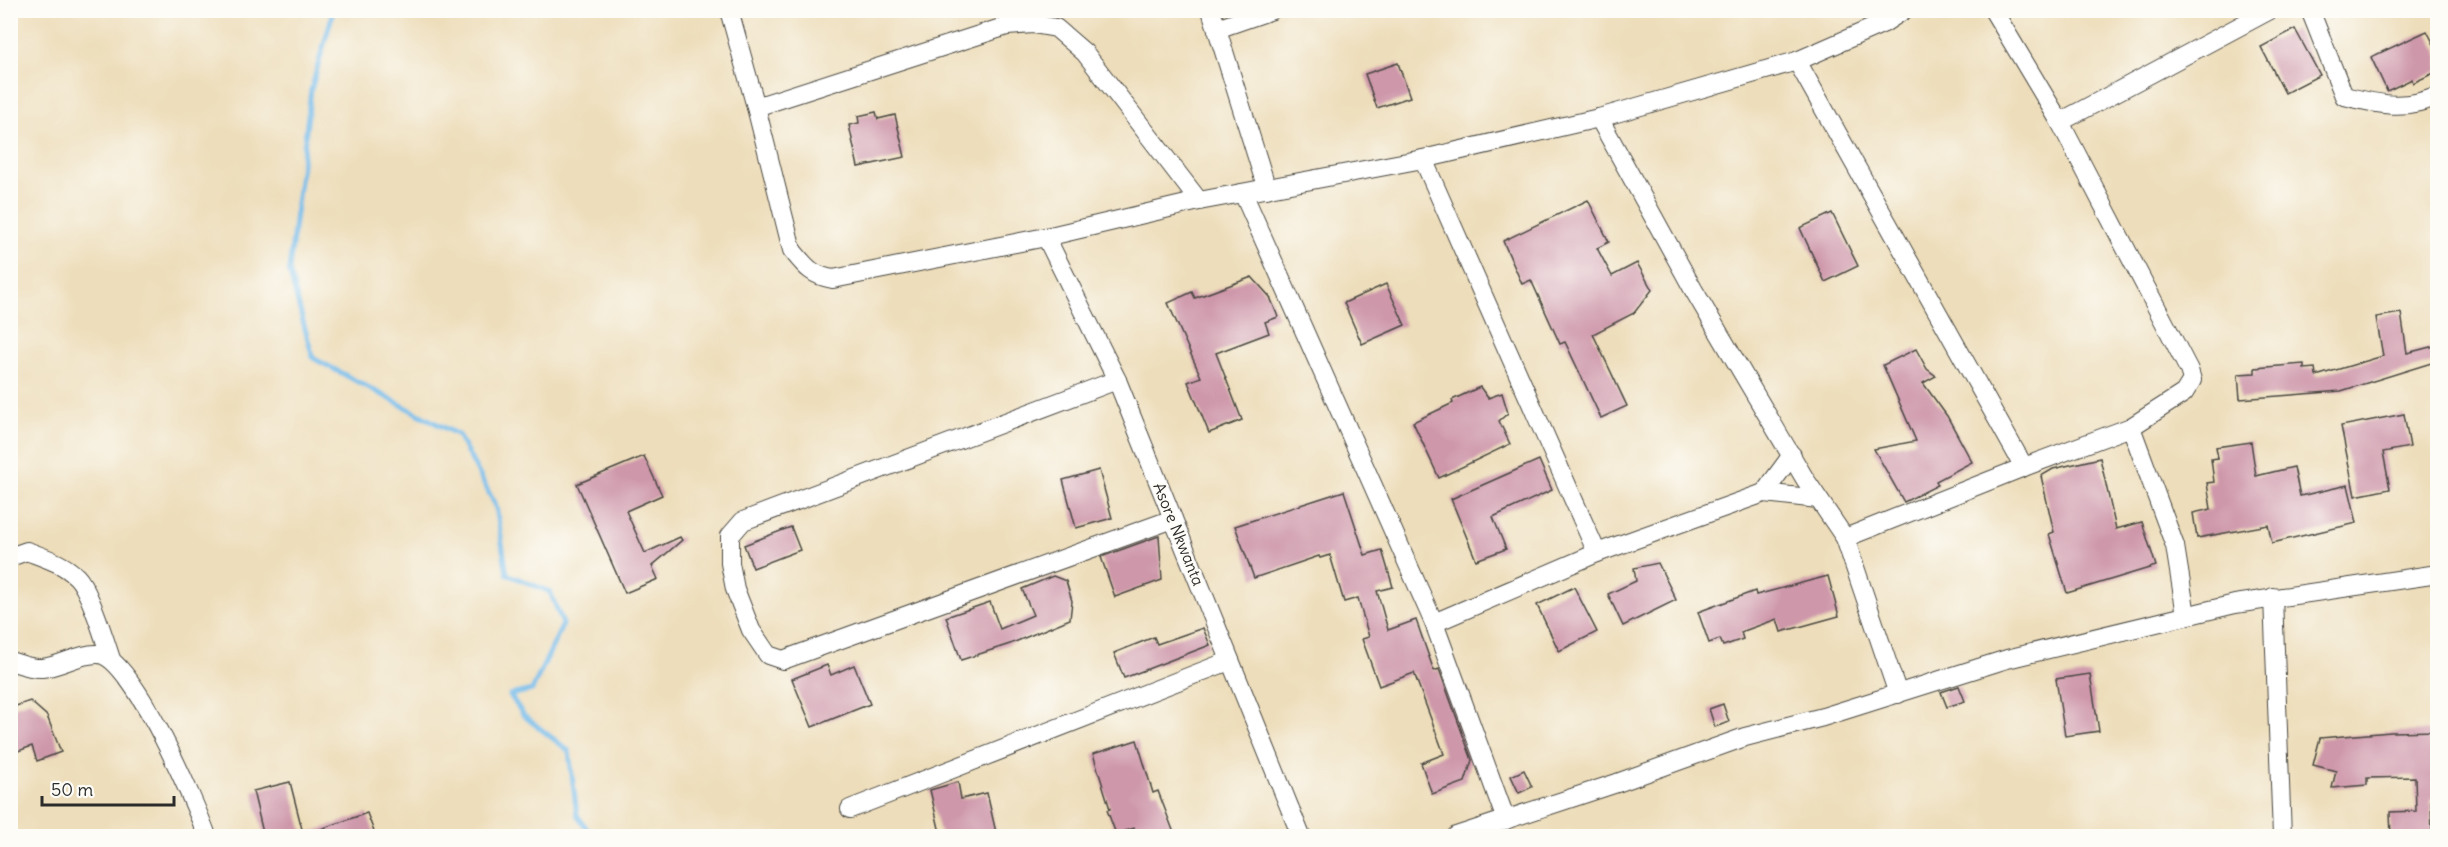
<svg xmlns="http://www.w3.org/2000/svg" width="2448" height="847" viewBox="0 0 2448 847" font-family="Delius,sans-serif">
<rect width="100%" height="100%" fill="#fdfcf7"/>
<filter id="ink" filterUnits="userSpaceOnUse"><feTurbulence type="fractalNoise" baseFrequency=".0167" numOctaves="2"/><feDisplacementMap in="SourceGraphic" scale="12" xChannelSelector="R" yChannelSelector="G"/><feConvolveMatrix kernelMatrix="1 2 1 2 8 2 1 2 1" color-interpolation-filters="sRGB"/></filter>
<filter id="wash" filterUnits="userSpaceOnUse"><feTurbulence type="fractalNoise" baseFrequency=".008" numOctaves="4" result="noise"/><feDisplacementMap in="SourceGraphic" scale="24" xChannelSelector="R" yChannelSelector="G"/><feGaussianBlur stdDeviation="1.35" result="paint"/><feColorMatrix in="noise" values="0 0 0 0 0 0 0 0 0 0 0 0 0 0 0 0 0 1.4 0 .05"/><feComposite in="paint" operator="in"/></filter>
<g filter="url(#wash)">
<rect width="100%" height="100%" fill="#edddba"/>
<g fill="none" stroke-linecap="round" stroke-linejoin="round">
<!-- stream -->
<path stroke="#70b9e9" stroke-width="5" d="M 329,10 L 332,16 L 311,90 L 289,270 L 313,358 L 458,435 L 496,506 L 507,574 L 550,592 L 563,624 L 532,690 L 510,695 L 524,716 L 569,751 L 577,815 L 592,836"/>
</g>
<g id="blocks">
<!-- building -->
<g fill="#ce97aa">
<path d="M 2295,29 L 2320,75 L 2285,93 L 2261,47 Z"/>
<path d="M 2427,31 L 2438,52 L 2438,71 L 2413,83 L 2412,79 L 2387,91 L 2371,57 Z"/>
<path d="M 1398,63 L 1410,97 L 1377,108 L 1365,74 Z"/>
<path d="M 876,112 L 878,119 L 895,115 L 905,157 L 858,167 L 849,125 L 859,123 L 858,116 Z"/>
<path d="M 1588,200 L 1609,242 L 1597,248 L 1612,276 L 1637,263 L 1652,290 L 1634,313 L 1593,334 L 1627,406 L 1601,418 L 1565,342 L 1560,344 L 1531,280 L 1522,284 L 1503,241 Z"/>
<path d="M 1832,213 L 1858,266 L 1825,282 L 1800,228 Z"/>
<path d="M 1252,277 L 1270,297 L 1278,317 L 1265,322 L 1269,333 L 1216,353 L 1242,420 L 1209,433 L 1188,382 L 1201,377 L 1168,303 L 1192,292 L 1195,298 Z"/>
<path d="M 1386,284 L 1405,325 L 1362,344 L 1344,303 Z"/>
<path d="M 2401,313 L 2407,353 L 2438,345 L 2438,361 L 2341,391 L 2240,399 L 2238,374 L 2255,373 L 2255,368 L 2304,364 L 2304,369 L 2315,368 L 2316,376 L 2383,356 L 2376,317 Z"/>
<path d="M 1916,349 L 1927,369 L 1936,376 L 1923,383 L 1947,416 L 1972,462 L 1936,481 L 1938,485 L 1904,502 L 1874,449 L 1916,441 L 1883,365 Z"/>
<path d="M 1480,387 L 1488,398 L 1502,393 L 1508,413 L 1499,421 L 1510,444 L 1439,478 L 1413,422 L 1453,403 L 1452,400 Z"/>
<path d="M 2404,414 L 2410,447 L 2383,452 L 2390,489 L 2355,496 L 2341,426 Z"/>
<path d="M 2251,442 L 2256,476 L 2294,467 L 2300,496 L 2348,485 L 2357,523 L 2272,543 L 2268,525 L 2197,538 L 2193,513 L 2211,509 L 2207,483 L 2214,482 L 2211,459 L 2218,458 L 2216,447 Z"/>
<path d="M 644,456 L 662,495 L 626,511 L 645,553 L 680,537 L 682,540 L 652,566 L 658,579 L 625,593 L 577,484 Z"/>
<path d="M 2100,458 L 2116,529 L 2142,522 L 2156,566 L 2067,593 L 2049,534 L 2054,532 L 2041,476 L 2053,469 Z"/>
<path d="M 1539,460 L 1552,490 L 1493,517 L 1506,549 L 1476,560 L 1451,499 Z"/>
<path d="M 1099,470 L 1112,518 L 1076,528 L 1063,480 Z"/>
<path d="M 1344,491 L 1365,555 L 1382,550 L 1393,587 L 1377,591 L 1388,630 L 1416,620 L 1434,671 L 1439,669 L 1472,760 L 1465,782 L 1432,794 L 1421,763 L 1444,754 L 1414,673 L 1379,686 L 1362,639 L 1369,637 L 1358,598 L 1344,602 L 1330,555 L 1320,558 L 1319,556 L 1254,578 L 1235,526 Z"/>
<path d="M 791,527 L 800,550 L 753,568 L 744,545 Z"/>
<path d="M 1159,536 L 1162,580 L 1115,597 L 1101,557 Z"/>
<path d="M 1658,563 L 1676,600 L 1623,626 L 1608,594 L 1636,581 L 1634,568 Z"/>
<path d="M 1053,576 L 1066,581 L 1072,601 L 1070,619 L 1010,644 L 961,660 L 946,617 L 990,602 L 1000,629 L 1033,615 L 1022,589 Z"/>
<path d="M 1828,576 L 1839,616 L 1781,632 L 1777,619 L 1741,632 L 1743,639 L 1723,646 L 1720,639 L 1709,643 L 1698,612 L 1755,591 L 1756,595 Z"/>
<path d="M 1574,587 L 1597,632 L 1559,651 L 1537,605 Z"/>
<path d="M 1203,628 L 1210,645 L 1124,678 L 1114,653 L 1154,637 L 1157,644 Z"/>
<path d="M 827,665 L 831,675 L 854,665 L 870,704 L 812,727 L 792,679 Z"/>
<path d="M 2090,674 L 2099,731 L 2065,736 L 2056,679 Z"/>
<path d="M 1959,686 L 1965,701 L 1947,707 L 1941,692 Z"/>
<path d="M 30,701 L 47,716 L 61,752 L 37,761 L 32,746 L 10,754 L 10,708 Z"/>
<path d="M 1723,704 L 1729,722 L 1715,727 L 1709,709 Z"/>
<path d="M 2438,731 L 2438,799 L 2431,799 L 2432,837 L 2391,837 L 2390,812 L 2416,811 L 2415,777 L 2367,778 L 2367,785 L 2332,788 L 2336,771 L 2313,765 L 2320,738 L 2391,732 Z"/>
<path d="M 1137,740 L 1153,793 L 1158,791 L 1174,833 L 1164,837 L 1142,837 L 1134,828 L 1116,834 L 1107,810 L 1110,809 L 1093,754 Z"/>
<path d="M 1524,770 L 1532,787 L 1519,793 L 1511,776 Z"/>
<path d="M 290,782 L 303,833 L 287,837 L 264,837 L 253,791 Z"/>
<path d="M 958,782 L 961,799 L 987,793 L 997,837 L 941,837 L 930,790 Z"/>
<path d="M 367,813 L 376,837 L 306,837 L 306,834 Z"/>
</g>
</g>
</g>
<g filter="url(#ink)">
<use href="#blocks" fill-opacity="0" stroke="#484640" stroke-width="1.5"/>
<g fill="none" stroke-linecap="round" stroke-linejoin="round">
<!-- minor casing -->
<g stroke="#484640" stroke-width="20">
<g id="minor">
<path d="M 729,10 L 756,107 L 792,250 C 805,266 812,276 833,279 L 1046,237 L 1199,201 L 1423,159 L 1599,118 L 1797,61 L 1884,23 L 1904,10"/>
<path d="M 1211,10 L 1267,189"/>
<path d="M 2310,10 L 2344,96 C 2380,104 2402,111 2438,96"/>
<path d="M 1217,29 L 1272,10"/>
<path d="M 1797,61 L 2024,467"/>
<path d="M 756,107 L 1007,26 L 1033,24 L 1056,28 L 1085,53 L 1199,201"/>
<path d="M 1599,118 L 1693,289 L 1805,479 L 1845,538 L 1898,694"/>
<path d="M 2060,122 L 2270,10"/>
<path d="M 1423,159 L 1597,553"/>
<path d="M 1243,193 L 1434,623 L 1506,820"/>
<path d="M 1046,237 L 1117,380 L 1301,836"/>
<path d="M 1117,380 L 743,521 L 730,536 L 730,563 L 735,589 L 751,630 L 768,655 L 783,660 L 1173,519"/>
<path d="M 2131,427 L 2175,546 L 2186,615"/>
<path d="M 1764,493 L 1792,455"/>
<path d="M 1845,538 L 2024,467 L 2131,427 L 2184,393 L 2192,380 L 2189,370 L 2060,122 L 1993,10"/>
<path d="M 10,557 L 27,551 C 45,558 63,563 77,577 C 89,589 105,640 111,659"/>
<path d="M 2273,597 L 2282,836"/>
<path d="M 1434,623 L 1597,553 L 1764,493 L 1818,499"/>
<path d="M 10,661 C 20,664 32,669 42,668 C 62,666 79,653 99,654 C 133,658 195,803 207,836"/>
<path d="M 850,809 L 1229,661"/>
<path d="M 1456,836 L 1617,783 L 1745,737 L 1823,717 L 2007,659 L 2235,604 L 2438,574"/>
</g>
</g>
<!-- minor -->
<use href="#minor" stroke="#fff" stroke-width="18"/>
</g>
</g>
<g text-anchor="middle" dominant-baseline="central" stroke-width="4.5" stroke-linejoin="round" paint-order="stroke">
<!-- street labels -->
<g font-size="16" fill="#2b2b2b" stroke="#fdfcf7">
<text transform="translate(1179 534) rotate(68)">Asore Nkwanta</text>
</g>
</g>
<!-- margin -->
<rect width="2448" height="847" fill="none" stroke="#fdfcf7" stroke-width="36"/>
<!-- scale -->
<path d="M42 796v9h132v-9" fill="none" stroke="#2b2b2b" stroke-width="3"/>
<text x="51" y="796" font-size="18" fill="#2b2b2b" stroke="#fdfcf7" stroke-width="4.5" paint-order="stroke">50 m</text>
</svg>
